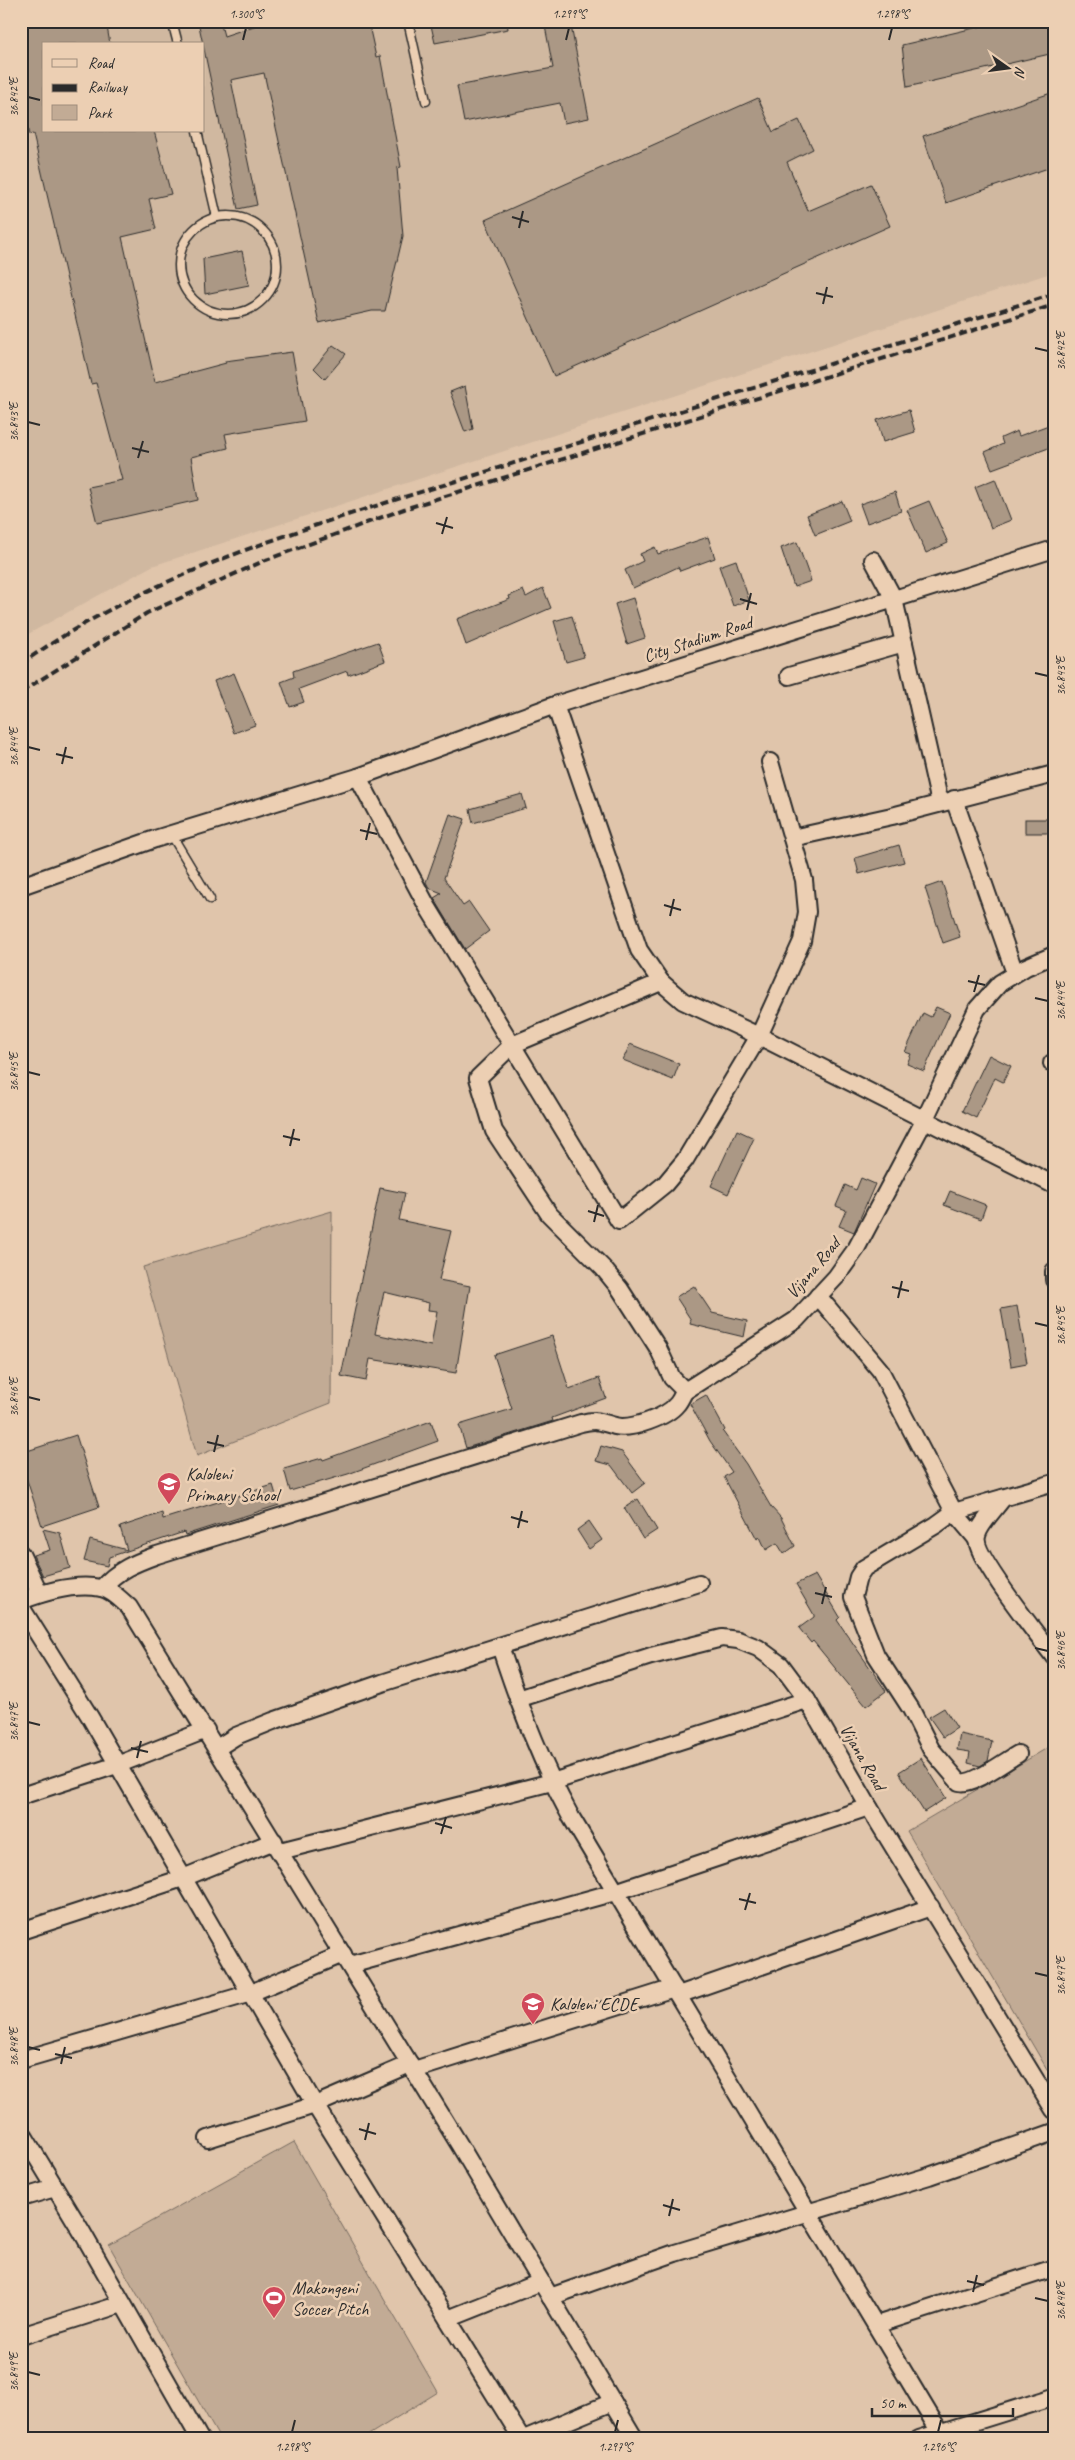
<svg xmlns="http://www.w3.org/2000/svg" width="1075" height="2460" viewBox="0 0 1075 2460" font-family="Caveat,sans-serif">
<rect width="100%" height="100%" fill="#e0c5ab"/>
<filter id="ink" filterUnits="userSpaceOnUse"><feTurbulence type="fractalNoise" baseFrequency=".02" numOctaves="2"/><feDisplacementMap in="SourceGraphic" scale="10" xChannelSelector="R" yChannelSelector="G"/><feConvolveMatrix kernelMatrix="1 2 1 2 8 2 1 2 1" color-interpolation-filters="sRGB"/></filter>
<g filter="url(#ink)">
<!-- built -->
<path fill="#d0b8a0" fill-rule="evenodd" d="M 21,21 L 1054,21 L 1054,272 L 152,566 L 21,638 ZM 44,44 L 204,44 L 204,131 L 44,131 Z"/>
<!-- green -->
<g fill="#c2ab95" stroke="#766b60">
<path d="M 332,1211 L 331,1403 L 197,1456 L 143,1267 Z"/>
<path d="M 1054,1744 L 1054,2081 L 907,1831 Z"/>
<path d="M 294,2142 L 438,2392 L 362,2439 L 220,2439 L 109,2245 Z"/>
</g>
<!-- building -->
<g fill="#ab9885" stroke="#2b2b2b" fill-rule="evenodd">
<path d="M 21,21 L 106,21 L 110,44 L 44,44 L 44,131 L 42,131 L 154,131 L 171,194 L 149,199 L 156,229 L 122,237 L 155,382 L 226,363 L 225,361 L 292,352 L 305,421 L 225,434 L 228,448 L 191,457 L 198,500 L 97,523 L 88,487 L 122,480 L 96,383 L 91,384 L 33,134 L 29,135 L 21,99 Z"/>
<path d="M 198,21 L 220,21 L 224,36 L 269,21 L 368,21 L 376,57 L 380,56 L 401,167 L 397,168 L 403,236 L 385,311 L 372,311 L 319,323 L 264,73 L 231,80 L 257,205 L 238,209 Z"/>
<path d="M 430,21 L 507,21 L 508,29 L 435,43 Z"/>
<path d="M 570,21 L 589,118 L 564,123 L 560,103 L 464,122 L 457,86 L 553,68 L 545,26 Z"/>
<path d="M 1004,21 L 1054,21 L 1054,53 L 907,87 L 902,45 Z"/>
<path d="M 1054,92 L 1054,166 L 946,203 L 923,136 Z"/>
<path d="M 758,98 L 773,132 L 799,120 L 813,149 L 787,162 L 808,211 L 871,184 L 890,226 L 554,376 L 485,220 Z"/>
<path d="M 242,251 L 249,285 L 205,294 L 203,259 Z"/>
<path d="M 333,345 L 346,354 L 325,379 L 314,368 Z"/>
<path d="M 465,386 L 473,429 L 465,432 L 450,392 Z"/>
<path d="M 909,410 L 915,432 L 883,442 L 877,420 Z"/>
<path d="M 1054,423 L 1054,446 L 992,469 L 985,452 L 1003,444 L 1001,438 L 1017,431 L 1019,436 Z"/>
<path d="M 995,479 L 1011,520 L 991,528 L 975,487 Z"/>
<path d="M 895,492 L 901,511 L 867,523 L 860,504 Z"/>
<path d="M 842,501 L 850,521 L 815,535 L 807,515 Z"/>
<path d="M 929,501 L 948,543 L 926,553 L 907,510 Z"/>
<path d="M 708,537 L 715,558 L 680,571 L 678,567 L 633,588 L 625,570 L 643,561 L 640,554 L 655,547 L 658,554 Z"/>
<path d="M 797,542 L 811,581 L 794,587 L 781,548 Z"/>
<path d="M 736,560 L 749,600 L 733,606 L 719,566 Z"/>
<path d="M 543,588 L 551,608 L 466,645 L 457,619 L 510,599 L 509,596 L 523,590 L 526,597 Z"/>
<path d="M 633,598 L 645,638 L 627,644 L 615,604 Z"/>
<path d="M 572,616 L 584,657 L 566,662 L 554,621 Z"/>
<path d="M 378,642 L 385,661 L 348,675 L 347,671 L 299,689 L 304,702 L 290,707 L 281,682 L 294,677 L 293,671 Z"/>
<path d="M 234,673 L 255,725 L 234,733 L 214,681 Z"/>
<path d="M 522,794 L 526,808 L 473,823 L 470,809 Z"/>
<path d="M 450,814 L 465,819 L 444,878 L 463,906 L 469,902 L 489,931 L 465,949 L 434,898 L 442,893 L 429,888 L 426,882 Z"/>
<rect x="1025" y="819" width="29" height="14"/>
<path d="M 899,845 L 904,862 L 859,874 L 855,858 Z"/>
<path d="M 942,882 L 960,937 L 943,943 L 925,888 Z"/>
<path d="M 936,1007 L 950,1013 L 924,1071 L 907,1064 L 911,1054 L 905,1052 L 923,1013 L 931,1017 Z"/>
<path d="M 630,1044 L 679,1064 L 673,1080 L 623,1060 Z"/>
<path d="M 989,1055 L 1011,1066 L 1003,1082 L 995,1078 L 976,1118 L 962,1111 Z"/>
<path d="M 737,1130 L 754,1138 L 728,1194 L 711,1186 Z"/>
<path d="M 861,1178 L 875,1184 L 854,1232 L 839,1226 L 846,1210 L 836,1206 L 845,1185 L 856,1190 Z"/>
<path d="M 380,1188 L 405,1193 L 399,1220 L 451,1231 L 439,1280 L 470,1286 L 456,1373 L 370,1359 L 366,1381 L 341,1376 ZM 384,1292 L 429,1303 L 428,1310 L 437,1311 L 431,1346 L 375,1334 Z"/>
<path d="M 950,1191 L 986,1205 L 981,1219 L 944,1205 Z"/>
<path d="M 694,1286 L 712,1313 L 747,1321 L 744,1337 L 690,1324 L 691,1320 L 676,1297 Z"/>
<path d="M 1017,1306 L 1027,1363 L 1011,1366 L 1001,1309 Z"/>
<path d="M 552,1336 L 569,1389 L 599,1378 L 606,1398 L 552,1418 L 553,1421 L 466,1448 L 459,1425 L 512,1409 L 494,1355 Z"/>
<path d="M 706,1395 L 725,1430 L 723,1432 L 746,1464 L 771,1507 L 781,1518 L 795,1546 L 784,1554 L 777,1543 L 766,1550 L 760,1537 L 757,1539 L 724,1477 L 732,1472 L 710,1441 L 690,1404 Z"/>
<path d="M 431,1421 L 438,1441 L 348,1474 L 290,1491 L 284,1469 L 322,1458 L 323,1460 Z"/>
<path d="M 76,1435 L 99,1507 L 42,1526 L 21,1462 L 21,1453 Z"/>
<path d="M 601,1446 L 622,1452 L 645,1483 L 632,1493 L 611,1465 L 596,1461 Z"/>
<path d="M 273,1485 L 279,1505 L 185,1535 L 184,1532 L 109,1557 L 107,1566 L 84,1561 L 90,1540 L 127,1550 L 120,1527 L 162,1513 L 163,1519 Z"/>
<path d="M 638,1499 L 657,1530 L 643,1539 L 624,1508 Z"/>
<path d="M 589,1521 L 602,1540 L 589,1549 L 577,1530 Z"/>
<path d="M 43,1529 L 60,1533 L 70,1568 L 43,1576 L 33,1555 L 50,1550 Z"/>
<path d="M 815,1575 L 840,1617 L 837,1620 L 886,1691 L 866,1706 L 813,1641 L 811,1643 L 799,1628 L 814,1617 L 814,1615 L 796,1584 Z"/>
<path d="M 944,1708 L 957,1728 L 943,1737 L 929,1717 Z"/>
<path d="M 960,1734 L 992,1741 L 988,1761 L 980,1766 L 968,1763 L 970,1752 L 957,1750 Z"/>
<path d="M 921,1758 L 946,1798 L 924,1812 L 899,1772 Z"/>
</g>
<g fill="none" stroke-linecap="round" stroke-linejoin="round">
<!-- lane casing -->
<g stroke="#2b2b2b" stroke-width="11">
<g id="lane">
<path d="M 172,21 L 178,44"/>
<path d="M 408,21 L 426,101"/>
<path d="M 197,131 L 217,217"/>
<circle cx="228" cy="265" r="49"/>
<path d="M 171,834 L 210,899"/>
</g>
</g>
<!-- street casing -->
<g stroke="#2b2b2b" stroke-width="20">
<g id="street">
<path d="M 873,560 L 894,599 L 940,803"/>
<path d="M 789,676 L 904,643"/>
<path d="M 555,705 L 639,950 L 661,982 L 683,1001 L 759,1036 L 1054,1185"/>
<path d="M 358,777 L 427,906 L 512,1045 L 478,1078 L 494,1131 L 549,1214 L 603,1268 L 620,1289 L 658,1348 L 672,1378 L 685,1391 L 796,1320 L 836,1277 L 856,1249 L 924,1121 L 977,1009 L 1000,983 L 1026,967 L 1054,955"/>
<path d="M 954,799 L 1015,973"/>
<path d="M 792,838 L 892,816 L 1054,774"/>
<path d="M 21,886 L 155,839 L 358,777 L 555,705 L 1054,549"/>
<path d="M 661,982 L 512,1045 L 619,1221 L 665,1184 L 685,1160 L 759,1036 L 802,941 L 807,912 L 804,880 L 770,762"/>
<path d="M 1052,1063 L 1054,1062"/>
<path d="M 1054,1271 L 1054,1280"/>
<path d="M 818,1296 L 880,1370 L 954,1512 L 976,1538"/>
<path d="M 1003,1498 C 996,1508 979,1525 977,1536 C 972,1554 1040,1638 1054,1657"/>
<path d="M 21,1554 L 40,1594"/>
<path d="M 102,1588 C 117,1570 135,1563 157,1555 L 581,1423 C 598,1419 600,1422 615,1426 C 631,1430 667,1417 677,1404 C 680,1401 682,1395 685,1391"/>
<path d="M 21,1601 C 44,1592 76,1583 101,1588 C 112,1590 121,1600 129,1607 L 459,2144 L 635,2439"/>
<path d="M 21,1607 L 90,1717 L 315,2105 L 522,2439"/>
<path d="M 500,1646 C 519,1705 541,1763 571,1817 L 944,2439"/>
<path d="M 518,1699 L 651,1656 L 722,1638 L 738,1640 L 758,1648 L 781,1665 L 807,1700 L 869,1807 L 1054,2110"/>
<path d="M 217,1748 L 236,1736 L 273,1721 L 382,1683 L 699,1583"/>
<path d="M 1018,1754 C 1005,1761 973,1786 959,1782 L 931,1749 L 911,1709 L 876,1655 L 853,1597 L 858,1577 L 864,1568 L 936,1525 L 954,1512 L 1054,1483"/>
<path d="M 21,1796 L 117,1765 L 206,1730"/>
<path d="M 280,1851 L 552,1782 L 807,1700"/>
<path d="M 21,1931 L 183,1878 L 274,1841"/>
<path d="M 350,1965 L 615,1892 L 869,1807"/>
<path d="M 678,1995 L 931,1907"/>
<path d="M 21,2060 L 251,1993 L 343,1954"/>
<path d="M 414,2070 L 674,1988"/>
<path d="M 21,2131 L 82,2232 L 200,2439"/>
<path d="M 208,2139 L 315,2105 L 410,2064"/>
<path d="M 21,2198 L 55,2188"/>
<path d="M 550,2297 L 675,2253 L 929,2176 L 1054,2132"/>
<path d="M 448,2319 L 541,2282"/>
<path d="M 876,2325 L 1054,2268"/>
<path d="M 21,2336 L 122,2304"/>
<path d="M 524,2439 L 613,2402"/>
<path d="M 919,2439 L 1054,2397"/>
</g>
</g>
<!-- lane -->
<use href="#lane" stroke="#eccfb3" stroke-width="8"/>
<!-- street -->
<use href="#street" stroke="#eccfb3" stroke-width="16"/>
<!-- rail -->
<g stroke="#2b2b2b" stroke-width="4" stroke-dasharray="8 4" stroke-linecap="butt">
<path d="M 21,664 C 158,566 336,519 495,469 C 681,411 867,352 1054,294"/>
<path d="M 21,692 L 147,613 L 266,560 L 404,509 L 1054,305"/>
</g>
</g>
</g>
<!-- ticks -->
<path fill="none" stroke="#2b2b2b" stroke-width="2" d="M 243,40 L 246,28M 566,40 L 569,28M 889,40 L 892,28M 28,97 L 40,100M 512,217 L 529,222M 519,228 L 523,211M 816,293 L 833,297M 823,304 L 827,287M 1035,348 L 1048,351M 28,422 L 40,425M 132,448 L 149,452M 138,458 L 143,441M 436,523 L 453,528M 442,534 L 447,517M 740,599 L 757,604M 747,610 L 751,593M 1035,673 L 1048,676M 28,747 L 40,750M 56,754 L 73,758M 62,764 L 66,747M 360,830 L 377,834M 366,840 L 370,823M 664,905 L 681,910M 670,916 L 674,899M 968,981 L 985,985M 974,992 L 979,975M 1035,998 L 1048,1001M 28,1072 L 40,1075M 283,1136 L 300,1140M 290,1146 L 294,1129M 588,1211 L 604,1216M 594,1222 L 598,1205M 892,1287 L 909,1291M 898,1298 L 902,1281M 1035,1323 L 1048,1326M 28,1397 L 40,1400M 207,1442 L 224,1446M 214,1452 L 218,1435M 511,1517 L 528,1522M 518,1528 L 522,1511M 815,1593 L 832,1597M 822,1604 L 826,1587M 1035,1648 L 1048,1651M 28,1722 L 40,1725M 131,1748 L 148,1752M 137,1758 L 141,1741M 435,1823 L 452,1828M 441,1834 L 446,1817M 739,1899 L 756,1903M 745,1910 L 750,1893M 1035,1973 L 1048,1976M 28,2047 L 40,2050M 55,2054 L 72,2058M 61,2064 L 65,2047M 359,2129 L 376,2134M 365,2140 L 369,2123M 663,2205 L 680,2210M 669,2216 L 673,2199M 967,2281 L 984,2285M 973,2292 L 977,2275M 1035,2298 L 1048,2301M 28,2372 L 40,2375M 292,2432 L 295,2420M 615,2432 L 618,2420M 938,2432 L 941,2420"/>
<!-- icons -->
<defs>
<g id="school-pin" transform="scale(1.25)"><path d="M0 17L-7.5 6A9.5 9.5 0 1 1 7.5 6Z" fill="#d1495b" stroke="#eccfb3"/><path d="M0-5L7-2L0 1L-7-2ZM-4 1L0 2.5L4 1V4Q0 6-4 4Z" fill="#fff"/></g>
<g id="stadium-pin" transform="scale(1.25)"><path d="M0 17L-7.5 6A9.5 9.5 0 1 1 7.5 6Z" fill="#d1495b" stroke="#eccfb3"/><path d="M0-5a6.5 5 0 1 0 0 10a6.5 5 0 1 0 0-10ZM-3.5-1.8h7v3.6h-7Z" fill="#fff"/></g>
</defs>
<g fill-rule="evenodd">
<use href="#school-pin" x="169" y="1484"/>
<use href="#school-pin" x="533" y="2004"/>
<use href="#stadium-pin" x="274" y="2298"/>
</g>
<g text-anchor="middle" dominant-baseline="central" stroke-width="5" stroke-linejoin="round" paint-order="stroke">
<!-- street labels -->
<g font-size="18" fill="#2b2b2b" stroke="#eccfb3">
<text transform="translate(698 639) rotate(-18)">City Stadium Road</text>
<text transform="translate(813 1268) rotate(-50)">Vijana Road</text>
<text transform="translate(863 1757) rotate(60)">Vijana Road</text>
</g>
<!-- poi labels -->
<g font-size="18" fill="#2b2b2b" stroke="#eccfb3" text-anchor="start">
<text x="186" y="1474">Kaloleni<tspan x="186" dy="21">Primary School</tspan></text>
<text x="550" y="2004">Kaloleni ECDE</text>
<text x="292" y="2288">Makongeni<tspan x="292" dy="21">Soccer Pitch</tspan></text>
</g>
</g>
<!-- margin -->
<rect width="1075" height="2460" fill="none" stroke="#eccfb3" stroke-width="55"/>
<!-- legend -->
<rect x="42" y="42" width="162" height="90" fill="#eccfb3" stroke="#9f8d7d"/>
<rect x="52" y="59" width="25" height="8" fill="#eccfb3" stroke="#9f8d7d"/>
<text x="88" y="68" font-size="15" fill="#2b2b2b">Road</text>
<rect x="52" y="84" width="25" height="8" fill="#2b2b2b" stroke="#9f8d7d"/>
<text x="88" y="92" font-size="15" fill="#2b2b2b">Railway</text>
<rect x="52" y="105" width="25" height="15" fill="#c2ab95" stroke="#9f8d7d"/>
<text x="88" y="118" font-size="15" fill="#2b2b2b">Park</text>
<!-- north arrow -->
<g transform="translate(1008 68) rotate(104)" stroke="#eccfb3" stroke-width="4" paint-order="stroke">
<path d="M0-4L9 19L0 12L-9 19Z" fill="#2b2b2b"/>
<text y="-8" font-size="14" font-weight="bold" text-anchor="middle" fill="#2b2b2b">N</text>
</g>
<!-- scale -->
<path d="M872 2408v8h141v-8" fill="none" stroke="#2b2b2b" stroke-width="2.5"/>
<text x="880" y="2408" font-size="15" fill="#2b2b2b" stroke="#eccfb3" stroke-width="4" paint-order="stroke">50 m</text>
<rect x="28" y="28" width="1020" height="2404" fill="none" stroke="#2b2b2b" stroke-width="2"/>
<g font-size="12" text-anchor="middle" fill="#2b2b2b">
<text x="246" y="18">1.300°S</text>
<text x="569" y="18">1.299°S</text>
<text x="892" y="18">1.298°S</text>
<text transform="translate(14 97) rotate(-90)" y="4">36.842°E</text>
<text transform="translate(1061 351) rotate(-90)" y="4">36.842°E</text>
<text transform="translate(14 422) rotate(-90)" y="4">36.843°E</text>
<text transform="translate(1061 676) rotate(-90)" y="4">36.843°E</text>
<text transform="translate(14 747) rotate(-90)" y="4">36.844°E</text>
<text transform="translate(1061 1001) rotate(-90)" y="4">36.844°E</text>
<text transform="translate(14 1072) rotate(-90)" y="4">36.845°E</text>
<text transform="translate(1061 1326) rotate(-90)" y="4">36.845°E</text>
<text transform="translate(14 1397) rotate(-90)" y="4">36.846°E</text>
<text transform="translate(1061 1651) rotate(-90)" y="4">36.846°E</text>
<text transform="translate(14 1722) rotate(-90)" y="4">36.847°E</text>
<text transform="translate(1061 1976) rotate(-90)" y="4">36.847°E</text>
<text transform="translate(14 2047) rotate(-90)" y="4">36.848°E</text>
<text transform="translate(1061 2301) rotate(-90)" y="4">36.848°E</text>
<text transform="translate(14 2372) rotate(-90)" y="4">36.849°E</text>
<text x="292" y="2451">1.298°S</text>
<text x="615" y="2451">1.297°S</text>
<text x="938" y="2451">1.296°S</text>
</g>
</svg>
